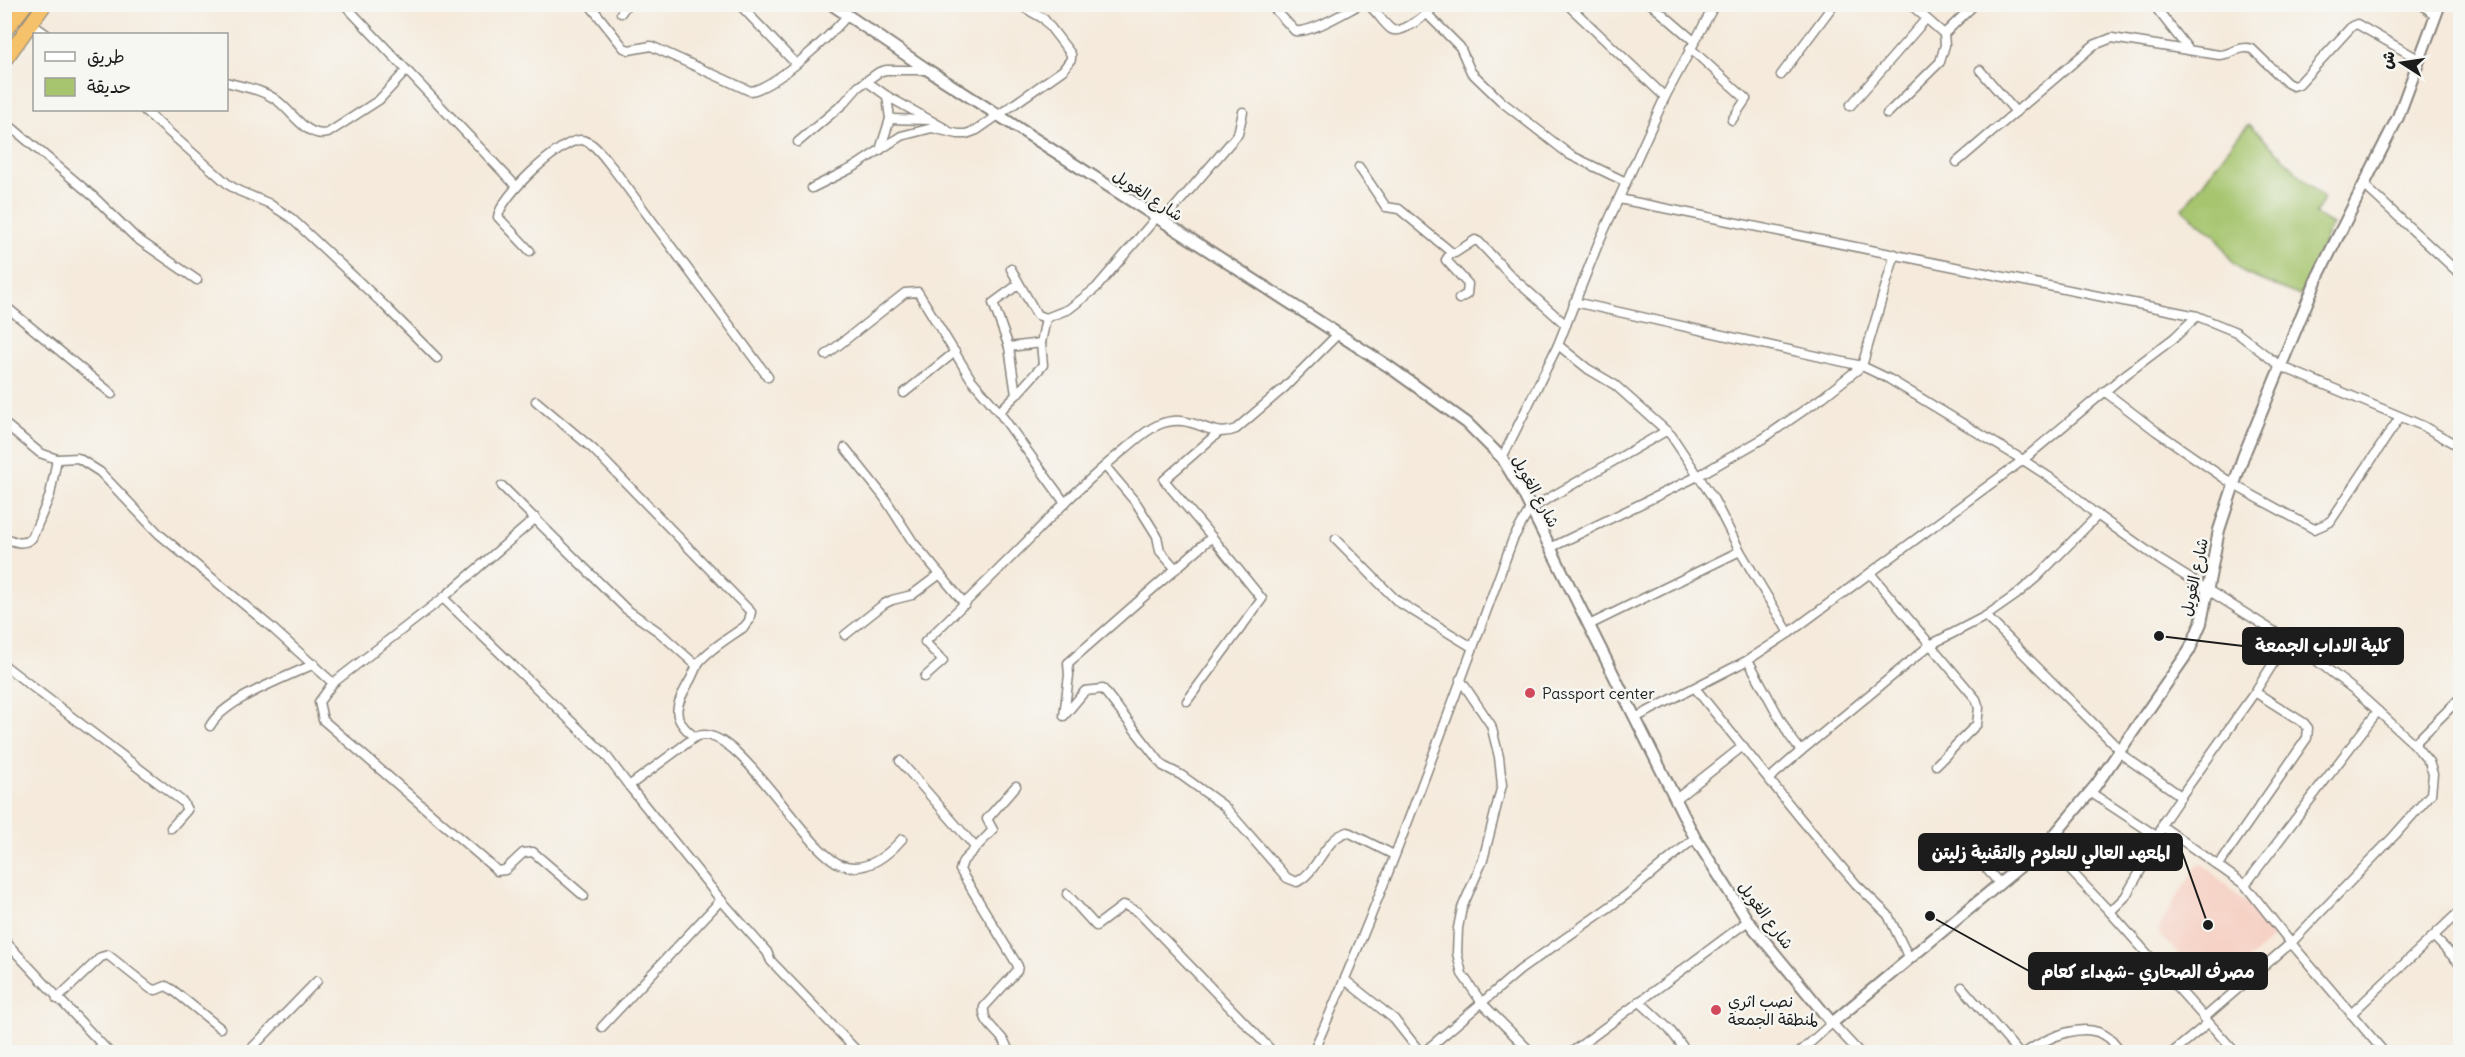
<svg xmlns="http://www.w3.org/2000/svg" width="2465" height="1057" viewBox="0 0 2465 1057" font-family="Delius,'Playpen Sans Arabic',sans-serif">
<rect width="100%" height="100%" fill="#f6f6f2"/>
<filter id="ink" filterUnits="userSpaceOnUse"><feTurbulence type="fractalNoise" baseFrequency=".0167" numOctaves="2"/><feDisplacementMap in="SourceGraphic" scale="12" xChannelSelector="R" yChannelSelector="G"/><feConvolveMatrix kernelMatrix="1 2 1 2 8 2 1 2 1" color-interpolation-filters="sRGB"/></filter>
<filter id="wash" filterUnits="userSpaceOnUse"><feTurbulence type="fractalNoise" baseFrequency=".008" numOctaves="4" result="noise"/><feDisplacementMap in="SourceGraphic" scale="24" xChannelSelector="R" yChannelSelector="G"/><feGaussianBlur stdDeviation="1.35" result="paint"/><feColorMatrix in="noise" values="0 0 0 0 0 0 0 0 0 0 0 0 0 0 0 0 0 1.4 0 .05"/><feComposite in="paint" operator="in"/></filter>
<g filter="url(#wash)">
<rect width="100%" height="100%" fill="#f5eadb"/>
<!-- built -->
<path fill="#f6d1c5" d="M 2202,863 L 2271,926 L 2275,935 L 2220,987 L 2210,988 L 2161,936 L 2158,929 L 2197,865 Z"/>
<!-- green -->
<path fill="#a6c56e" stroke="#617045" stroke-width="1.5" d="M 2249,124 L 2324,199 L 2315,214 L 2332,224 L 2300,296 L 2246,274 L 2233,263 L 2216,236 L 2182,209 C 2205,182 2224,151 2249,124 Z"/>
</g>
<g filter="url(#ink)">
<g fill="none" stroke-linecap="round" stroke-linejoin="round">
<!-- minor casing -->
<g stroke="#88837c" stroke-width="11">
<g id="minor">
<path d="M 344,4 L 516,186"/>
<path d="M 589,4 L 624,48 L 629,50 L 651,46 L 750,91 C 775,88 830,36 847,16"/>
<path d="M 739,4 L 796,64"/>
<path d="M 1270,4 L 1295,31 C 1312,33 1345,12 1361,4"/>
<path d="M 1367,4 C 1377,11 1382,22 1391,29 C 1401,36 1430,12 1437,4"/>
<path d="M 1567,4 L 1665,97"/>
<path d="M 1651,4 L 1694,41"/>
<path d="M 1910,4 L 1944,34 L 1975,4"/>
<path d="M 2153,4 L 2189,50"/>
<path d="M 2421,4 L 2436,16"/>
<path d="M 498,5 L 498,4"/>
<path d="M 621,13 L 627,4"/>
<path d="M 1427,14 L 1460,47 L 1471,72 L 1502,102 L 1570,155 L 1626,182"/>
<path d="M 32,24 L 46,34"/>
<path d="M 1690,48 L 1746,99 L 1732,120"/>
<path d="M 1980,70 L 2016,112"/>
<path d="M 1781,75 L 1834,4"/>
<path d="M 866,81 L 887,96 L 946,129"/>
<path d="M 226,82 C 243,87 261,89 275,99 C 292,110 306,139 328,133 L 379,100 L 406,71"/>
<path d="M 1850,106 L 1926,19"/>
<path d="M 144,110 L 229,185 L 239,191 L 268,203 L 291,218 L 384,305 L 437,358"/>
<path d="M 1887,114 L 1940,62 L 1945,45 L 1944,34"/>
<path d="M 890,119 L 929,120"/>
<path d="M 4,121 L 94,197 L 136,238 L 197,280"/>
<path d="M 798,142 L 844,103 L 858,87 L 879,72 L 886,70 L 928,70"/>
<path d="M 880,150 L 890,119 L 887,96"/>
<path d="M 1957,162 L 2094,45 L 2112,38 L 2219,55 C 2231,55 2239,45 2252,49 L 2287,83 L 2293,86 L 2299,84 L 2352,26 L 2357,24 L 2420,60"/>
<path d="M 1359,167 L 1386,207 L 1399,209 L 1451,252"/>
<path d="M 2364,185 L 2460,274"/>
<path d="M 812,188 L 854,167 L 901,136 L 932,128 L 958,134 L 966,134 L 977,130 L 1063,70 L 1071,59 L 1071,54 L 1044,19 L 1018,4"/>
<path d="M 1619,199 L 2197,316 L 2236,332 L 2280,366 L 2423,426 L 2460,447"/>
<path d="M 1162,222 L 1238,134 L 1243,112"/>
<path d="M 530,251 L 498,217 C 500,197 561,139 581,140 C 594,141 604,158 612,167 L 768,377"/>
<path d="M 1011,269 L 1037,315 L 1046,318 L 1069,309 L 1096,288 L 1156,218"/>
<path d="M 1459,299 L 1467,294 L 1468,284 L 1446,260 L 1451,252 L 1455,253 L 1475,240 L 1479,242 L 1512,277 L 1566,325"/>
<path d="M 1574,302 L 1862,366 L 1889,379 L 2023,460 L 2066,488 L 2093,512 L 2160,560 L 2299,647 L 2357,692 L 2414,744 L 2429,762 L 2433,774 L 2431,794 L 2394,836 L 2291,943 L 2245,885 L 2162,826"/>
<path d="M 4,305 L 112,394"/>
<path d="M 1041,343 L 1046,318"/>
<path d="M 1558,345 L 1588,369 L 1615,385 L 1671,435 L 1713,498 L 1740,551 L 1789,633"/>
<path d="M 1009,347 L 1041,343 L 1043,365 L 1016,395"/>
<path d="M 826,355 L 905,293 L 918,292 L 971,379 L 999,412 L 1065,503"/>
<path d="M 2104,391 L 2156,431 L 2234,485 L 2314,529 L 2330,522 L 2400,417"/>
<path d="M 904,393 L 955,352"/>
<path d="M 536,401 L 593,449 L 751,612 L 749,621 L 744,627 C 730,637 711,648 700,661 C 695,667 693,676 689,682 C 675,707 670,718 695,737 L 629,786"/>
<path d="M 999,412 L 1016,395 L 1009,347 L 993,303 L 1019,284"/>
<path d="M 4,423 L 40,453 L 57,459 L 78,458 L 100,472 L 159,534 L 271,627 L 333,683 L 443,598 L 605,754 L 629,786 L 721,900 L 767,952 L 771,961 L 858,1052"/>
<path d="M 1219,432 L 1164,480 L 1212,537 L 1068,663 L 1069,675 L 1064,716 L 1085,691 L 1103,689 L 1163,766 L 1181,775 L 1224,806 L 1287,878 L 1297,882 C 1319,871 1324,838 1348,832 L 1394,855"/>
<path d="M 845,448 L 884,497 L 913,542 L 965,604"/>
<path d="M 1502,458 L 1558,345 L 1598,244 L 1665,97 L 1715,4"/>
<path d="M 1105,466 L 1137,504 L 1157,536 L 1160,551 L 1176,569"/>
<path d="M 502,486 L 626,609 L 659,632 L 697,666"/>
<path d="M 4,537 C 14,542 23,546 32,538 L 50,495 L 57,459"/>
<path d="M 1336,539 L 1397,601 L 1472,647"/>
<path d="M 1550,548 L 1698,476 L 1764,438 L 1823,397 L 1862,366 L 1895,254"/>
<path d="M 1870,573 L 1976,699 L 1979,708 L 1977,724 L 1936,765"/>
<path d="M 443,598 L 536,518"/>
<path d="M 1986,616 L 2119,749"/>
<path d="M 1589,625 L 1740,551"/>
<path d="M 845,635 L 884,604 L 892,600 L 912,595 L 940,574"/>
<path d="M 1748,660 L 1789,735 L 1801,751 L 1770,778"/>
<path d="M 4,665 L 183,802 L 187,810 L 171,828"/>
<path d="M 925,677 L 943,661 L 925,642 C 963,605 1001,568 1038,530 C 1066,501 1094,474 1125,449 C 1135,441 1146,430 1158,425 C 1193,410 1210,441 1236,429 L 1284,388 L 1338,334"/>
<path d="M 1460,679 L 1491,725 L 1499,757 L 1502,785 L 1483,860 L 1462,908 L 1458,928 L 1457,953 L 1462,974 L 1482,1003 L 1531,1052"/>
<path d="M 333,683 L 319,702 L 323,720 L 493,867 L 497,871 L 505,870 L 523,853 L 533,852 L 584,896"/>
<path d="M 1695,688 L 1801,819 L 1856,884 L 1888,915 L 1909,958"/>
<path d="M 2255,692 L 2288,640"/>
<path d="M 1187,701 L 1262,599 L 1212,537"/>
<path d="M 1635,718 L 1748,660 L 1789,633 L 2023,460 L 2121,378 L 2174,338 L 2197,316"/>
<path d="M 210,726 C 225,699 285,678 314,664"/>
<path d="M 695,737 C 736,717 804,852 842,865 C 866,873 888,855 902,839"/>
<path d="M 2414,744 L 2460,698"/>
<path d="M 1801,751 L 1930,645 L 1986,616 L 2016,595 L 2038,576 L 2098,515"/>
<path d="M 2118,752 L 2181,796 L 2255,692 L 2304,723 L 2308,728 L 2307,738 L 2218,866"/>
<path d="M 900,761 L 976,848"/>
<path d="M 2090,792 L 2158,837"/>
<path d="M 1676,799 L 1743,746"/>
<path d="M 1962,841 L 2000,884"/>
<path d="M 2046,845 L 2110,912 L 2235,1052"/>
<path d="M 2245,885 L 2378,711"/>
<path d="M 1067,894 L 1096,926 L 1124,905 L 1138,912 L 1273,1052"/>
<path d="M 2110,912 L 2125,897 L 2154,848 L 2164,821 L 2181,796"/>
<path d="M 2434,937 L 2460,964"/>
<path d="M 4,940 L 109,1052"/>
<path d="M 1345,980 L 1394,1019 L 1420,1052"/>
<path d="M 1962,987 L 2018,1052"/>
<path d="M 57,999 L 101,957 L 108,955 L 151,989 L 156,990 L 166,986 L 173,990 L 220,1028"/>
<path d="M 1639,1001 L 1669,1029 L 1687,1052"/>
<path d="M 2351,1014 L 2460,911"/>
<path d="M 2204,1018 L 2291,943 L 2384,1052"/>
<path d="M 602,1027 L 721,900"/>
<path d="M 248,1052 L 317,981"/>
<path d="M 1008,1052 C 1007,1034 981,1027 984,1007 L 1017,971 L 1018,966 L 960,870 L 963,861 L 993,830 L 987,819 L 1016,786"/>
<path d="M 1313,1052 C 1388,885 1449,711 1513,539 L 1530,509 L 1666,431"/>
<path d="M 1424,1052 L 1520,970 L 1625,896 L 1695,838"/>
<path d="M 1572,1052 L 1748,921"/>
<path d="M 1800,1052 L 1832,1023 L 1859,1052"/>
<path d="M 2026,1052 C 2047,1038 2085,1019 2109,1038 C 2113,1042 2117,1048 2121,1052"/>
<path d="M 2173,1052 L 2208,1023"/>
</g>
</g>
<!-- tertiary casing -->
<g stroke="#88837c" stroke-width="14">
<path id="tertiary" d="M 831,4 L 928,70 L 1388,366 L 1467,423 L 1502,458 L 1523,493 L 1695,838 L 1748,921 L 1832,1023 L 2046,845 L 2096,785 L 2189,651 L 2201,623 L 2219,530 L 2243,457 L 2318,276 L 2398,117 L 2440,4"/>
</g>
<!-- trunk casing -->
<g stroke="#88837c" stroke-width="16">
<g id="trunk">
<path d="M 4,32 L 26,4"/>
<path d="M 4,61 L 45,4"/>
</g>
</g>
<!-- minor -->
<use href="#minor" stroke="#fff" stroke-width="8"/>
<!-- tertiary -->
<use href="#tertiary" stroke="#fff" stroke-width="10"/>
<!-- trunk -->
<use href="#trunk" stroke="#f5c16b" stroke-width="14"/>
</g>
</g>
<!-- markers -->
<g fill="#d1495b" stroke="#f6f6f2" stroke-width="2">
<circle cx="1530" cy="693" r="6"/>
<circle cx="1716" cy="1010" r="6"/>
</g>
<g text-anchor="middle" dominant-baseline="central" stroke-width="5" stroke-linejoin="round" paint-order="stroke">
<!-- street labels -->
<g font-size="16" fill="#1c1c1c" stroke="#f6f6f2">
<text transform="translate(1148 195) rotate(33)">شارع الغويل</text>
<text transform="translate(1536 491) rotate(61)">شارع الغويل</text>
<text transform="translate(2194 577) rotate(-78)">شارع الغويل</text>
<text transform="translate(1766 915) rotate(53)">شارع الغويل</text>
</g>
<!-- poi labels -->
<g font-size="16" fill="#1c1c1c" stroke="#f6f6f2" text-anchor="start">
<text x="1542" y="693">Passport center</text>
<text x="1728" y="1001">نصب اثري<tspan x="1728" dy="18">لمنطقة الجمعة</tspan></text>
</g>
</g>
<!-- callouts -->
<path fill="none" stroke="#1c1c1c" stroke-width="2" d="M2159 636L2243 646M2208 925L2182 852M1930 916L2029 971"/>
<g fill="#1c1c1c" stroke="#f6f6f2" stroke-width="2">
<circle cx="2159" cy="636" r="6"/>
<circle cx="2208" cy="925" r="6"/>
<circle cx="1930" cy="916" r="6"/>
</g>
<g fill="#1c1c1c" stroke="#1c1c1c" stroke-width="2">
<rect x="2243" y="628" width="160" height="36" rx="6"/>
<rect x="1919" y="834" width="263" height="36" rx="6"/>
<rect x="2029" y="953" width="238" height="36" rx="6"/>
</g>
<g font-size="18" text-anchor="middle" font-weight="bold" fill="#fff">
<text x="2323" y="652">كلية اﻻداب الجمعة</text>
<text x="2051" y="859">المعهد العالي للعلوم والتقنية زليتن</text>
<text x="2148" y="978">مصرف الصحاري -شهداء كعام</text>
</g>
<!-- margin -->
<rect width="2465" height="1057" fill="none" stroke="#f6f6f2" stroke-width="24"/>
<!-- legend -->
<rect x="33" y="33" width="195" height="78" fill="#f6f6f2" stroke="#9f9f9c" stroke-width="1.5"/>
<rect x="45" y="52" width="30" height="9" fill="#ffffff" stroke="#9f9f9c" stroke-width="1.5"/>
<text x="87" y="63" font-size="18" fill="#1c1c1c">طريق</text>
<rect x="45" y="78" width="30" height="18" fill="#a6c56e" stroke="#9f9f9c" stroke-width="1.5"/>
<text x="87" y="93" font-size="18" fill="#1c1c1c">حديقة</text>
<!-- north arrow -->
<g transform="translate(2402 63) rotate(282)" stroke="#f6f6f2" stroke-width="4.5" paint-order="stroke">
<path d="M0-4.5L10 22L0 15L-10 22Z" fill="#1c1c1c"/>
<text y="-9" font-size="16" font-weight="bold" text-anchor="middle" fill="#1c1c1c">ش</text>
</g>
</svg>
